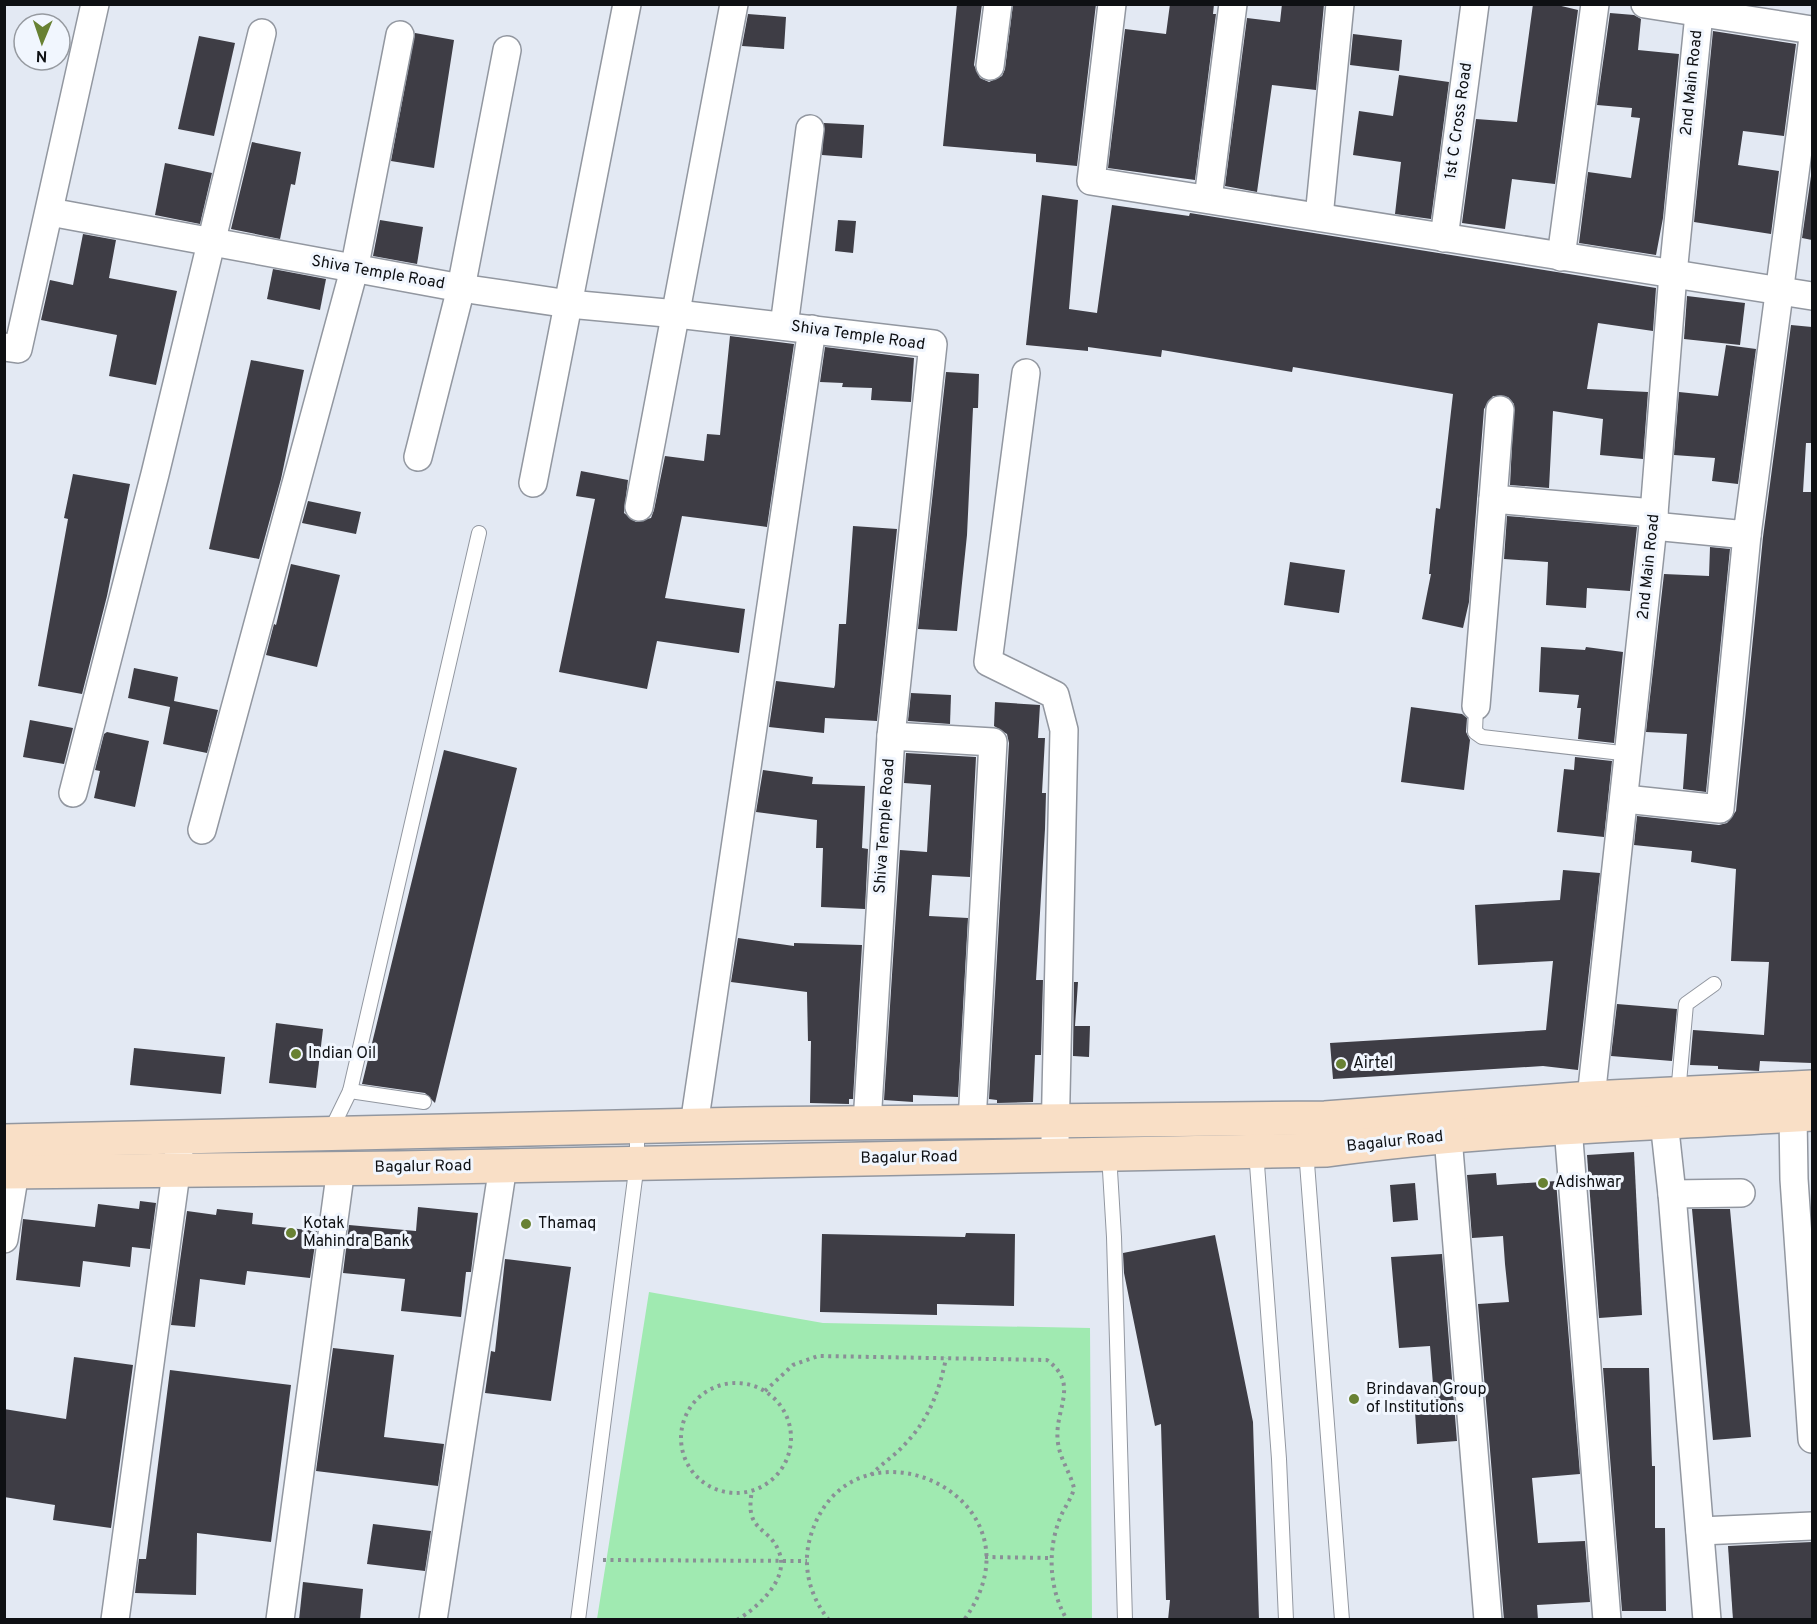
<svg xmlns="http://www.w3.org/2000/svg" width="1817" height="1624" viewBox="0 0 1817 1624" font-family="Overpass,sans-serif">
<rect width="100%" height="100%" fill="#e3e9f3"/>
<!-- green -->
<path fill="#a0eab1" d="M 649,1292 L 823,1323 L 1090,1328 L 1092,1619 L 597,1619 Z"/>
<!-- building -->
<g fill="#3e3d45">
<path d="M 957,4 L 982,4 L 974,65 L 980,78 L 989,82 L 1002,76 L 1005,69 L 1013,4 L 1096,4 L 1077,166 L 1036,162 L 1036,154 L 943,146 Z"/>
<path d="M 1170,4 L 1214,4 L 1213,14 L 1216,14 L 1195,180 L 1108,168 L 1125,29 L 1166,34 Z"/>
<path d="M 1282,4 L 1324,4 L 1316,90 L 1272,85 L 1257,192 L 1225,186 L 1247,18 L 1280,22 Z"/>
<path d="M 1533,4 L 1553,4 L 1578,10 L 1555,184 L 1512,179 L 1505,229 L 1462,223 L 1476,119 L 1517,122 Z"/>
<path d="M 1610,13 L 1634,15 L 1641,19 L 1638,50 L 1679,54 L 1663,218 L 1656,255 L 1579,243 L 1588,172 L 1631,178 L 1640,118 L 1631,117 L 1632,108 L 1597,105 Z"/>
<path d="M 748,14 L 786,17 L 784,49 L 742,46 Z"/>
<path d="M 1713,31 L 1796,44 L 1784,136 L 1743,131 L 1738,165 L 1779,171 L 1771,234 L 1694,222 Z"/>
<path d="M 415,33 L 454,40 L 434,168 L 391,161 Z"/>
<path d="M 1353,34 L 1402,40 L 1399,71 L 1350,65 Z"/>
<path d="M 199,36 L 235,43 L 214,136 L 178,129 Z"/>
<path d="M 1399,75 L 1449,82 L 1431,219 L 1395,214 L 1401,162 L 1353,155 L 1359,111 L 1393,116 Z"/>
<path d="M 824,123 L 864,125 L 862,158 L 822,155 Z"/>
<path d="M 252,142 L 301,152 L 295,185 L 291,184 L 280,239 L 231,229 Z"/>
<path d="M 165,163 L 212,173 L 200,224 L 155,215 Z"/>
<path d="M 1811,176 L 1812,176 L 1812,240 L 1802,238 Z"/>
<path d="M 1042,195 L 1078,200 L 1069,309 L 1097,313 L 1112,205 L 1189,216 L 1190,213 L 1656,288 L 1653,331 L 1598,323 L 1587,389 L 1648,392 L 1643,459 L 1600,455 L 1603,419 L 1553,411 L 1549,488 L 1510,485 L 1514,404 L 1508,397 L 1493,396 L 1484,409 L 1469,602 L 1463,628 L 1422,619 L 1431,574 L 1429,574 L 1436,508 L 1440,509 L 1453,394 L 1293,367 L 1292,372 L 1162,350 L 1161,357 L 1088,347 L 1088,351 L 1026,345 Z"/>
<path d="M 380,220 L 423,227 L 417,264 L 373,256 Z"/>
<path d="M 838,220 L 856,221 L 853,253 L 835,251 Z"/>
<path d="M 83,234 L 116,240 L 109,278 L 177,291 L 156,385 L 109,376 L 117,335 L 41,320 L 50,280 L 73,285 Z"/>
<path d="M 273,269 L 326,279 L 320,310 L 267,299 Z"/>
<path d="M 1687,296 L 1745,303 L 1740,345 L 1684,339 Z"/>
<path d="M 1791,325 L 1812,327 L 1812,443 L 1806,443 L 1803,492 L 1812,492 L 1812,1063 L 1760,1061 L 1759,1071 L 1718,1069 L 1718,1066 L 1690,1065 L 1693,1030 L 1764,1035 L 1769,962 L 1731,961 L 1736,869 L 1691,862 L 1692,851 L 1634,845 L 1637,816 L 1719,825 L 1727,823 L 1736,811 L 1763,537 Z"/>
<path d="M 730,336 L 794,344 L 767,527 L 682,516 L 665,598 L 745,609 L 739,653 L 657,641 L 647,689 L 559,672 L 595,499 L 576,496 L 581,471 L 628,480 L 624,513 L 636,522 L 651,518 L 654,510 L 665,456 L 704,461 L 707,434 L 720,435 Z"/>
<path d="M 1726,345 L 1756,349 L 1738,484 L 1712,481 L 1715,458 L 1674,455 L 1679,392 L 1718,396 Z"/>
<path d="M 825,347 L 914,358 L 911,402 L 871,400 L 872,388 L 842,387 L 843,383 L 820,382 Z"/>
<path d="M 251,360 L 304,370 L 281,479 L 259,559 L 209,549 Z"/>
<path d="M 946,372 L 979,374 L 978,408 L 973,408 L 967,535 L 957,631 L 918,629 Z"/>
<path d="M 73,474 L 130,484 L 107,596 L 82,694 L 38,686 L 68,519 L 64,518 Z"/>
<path d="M 308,501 L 361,512 L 356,534 L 302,523 Z"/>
<path d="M 1507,516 L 1637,527 L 1630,591 L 1587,588 L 1586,608 L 1546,605 L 1548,562 L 1504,559 Z"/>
<path d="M 853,526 L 897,529 L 877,721 L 825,718 L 824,733 L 769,727 L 776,681 L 834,688 L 835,685 L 839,624 L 846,624 Z"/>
<path d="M 1710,547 L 1730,549 L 1706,792 L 1683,789 L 1687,734 L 1646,732 L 1664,574 L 1709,576 Z"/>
<path d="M 1290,562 L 1345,570 L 1339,613 L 1284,605 Z"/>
<path d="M 291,564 L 340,575 L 317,667 L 266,655 L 274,624 L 276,625 Z"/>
<path d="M 1541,647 L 1585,650 L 1586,647 L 1623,652 L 1614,743 L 1578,739 L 1581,708 L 1577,708 L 1579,695 L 1539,692 Z"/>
<path d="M 134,668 L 178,677 L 174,701 L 218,710 L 207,753 L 163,744 L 170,707 L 128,698 Z"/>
<path d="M 911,693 L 951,695 L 950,724 L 908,721 Z"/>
<path d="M 995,702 L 1040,705 L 1038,738 L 1045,738 L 1042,793 L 1046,793 L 1045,829 L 1036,980 L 1043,980 L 1041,1055 L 1035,1055 L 1033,1102 L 997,1103 L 997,1100 L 989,1099 L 1009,743 L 1007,734 L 994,726 Z"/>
<path d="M 1411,707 L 1462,714 L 1467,718 L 1466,732 L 1470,740 L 1464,790 L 1401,782 Z"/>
<path d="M 30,720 L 73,728 L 64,764 L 23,757 Z"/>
<path d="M 107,732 L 149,741 L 135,807 L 94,798 L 100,771 L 95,770 L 104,734 Z"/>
<path d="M 444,750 L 517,768 L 435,1103 L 425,1093 L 362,1084 Z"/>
<path d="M 906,753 L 976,757 L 970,877 L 932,875 L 929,916 L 968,918 L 958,1097 L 913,1095 L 913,1102 L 884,1100 L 900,850 L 927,852 L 931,785 L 904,783 Z"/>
<path d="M 1575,757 L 1612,761 L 1604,837 L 1557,832 L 1564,769 L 1574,770 Z"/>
<path d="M 763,770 L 813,777 L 812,784 L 865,786 L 862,848 L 868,849 L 865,909 L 821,907 L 823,848 L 816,848 L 817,820 L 756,812 Z"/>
<path d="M 1563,870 L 1600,873 L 1578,1070 L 1543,1066 L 1333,1079 L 1330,1043 L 1546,1030 L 1553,961 L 1478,965 L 1475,905 L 1560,900 Z"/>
<path d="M 738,938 L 794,946 L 794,943 L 862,945 L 853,1099 L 849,1099 L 849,1104 L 810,1103 L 811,1041 L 808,1041 L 807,992 L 731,982 Z"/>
<path d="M 1074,982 L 1078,982 L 1075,1026 L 1090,1026 L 1089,1057 L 1073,1056 Z"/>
<path d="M 1617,1004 L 1677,1009 L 1672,1061 L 1611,1056 Z"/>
<path d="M 276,1023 L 323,1029 L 316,1088 L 269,1083 Z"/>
<path d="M 134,1048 L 225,1057 L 221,1094 L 130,1085 Z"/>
<path d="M 1634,1152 L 1642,1315 L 1599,1318 L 1587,1155 Z"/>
<path d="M 1496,1173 L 1497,1185 L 1556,1181 L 1580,1474 L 1532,1478 L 1538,1543 L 1585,1541 L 1590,1602 L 1537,1605 L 1538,1620 L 1504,1620 L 1478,1304 L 1509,1302 L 1505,1264 L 1503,1236 L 1472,1238 L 1467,1175 Z"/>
<path d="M 1415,1183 L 1418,1220 L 1393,1222 L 1390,1185 Z"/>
<path d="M 140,1201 L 156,1203 L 150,1249 L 132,1247 L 130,1267 L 83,1261 L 80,1287 L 16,1280 L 23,1219 L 95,1227 L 98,1204 L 139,1209 Z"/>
<path d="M 418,1207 L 478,1213 L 471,1272 L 466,1272 L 461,1317 L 401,1311 L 405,1279 L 343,1273 L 349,1225 L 416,1231 Z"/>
<path d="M 217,1209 L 253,1213 L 252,1224 L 317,1231 L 310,1278 L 247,1271 L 245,1285 L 200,1279 L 195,1327 L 171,1325 L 187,1211 L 216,1215 Z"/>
<path d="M 1692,1209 L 1730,1209 L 1751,1437 L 1713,1440 Z"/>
<path d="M 966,1233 L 1015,1234 L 1014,1306 L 937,1304 L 937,1315 L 820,1312 L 822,1234 L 965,1237 Z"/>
<path d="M 1215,1235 L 1253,1422 L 1259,1620 L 1168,1620 L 1170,1600 L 1166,1600 L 1161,1424 L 1155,1426 L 1124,1273 L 1123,1253 Z"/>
<path d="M 1442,1254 L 1457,1441 L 1417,1444 L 1415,1411 L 1435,1410 L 1430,1346 L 1399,1348 L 1391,1257 Z"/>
<path d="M 505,1259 L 571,1267 L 551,1401 L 485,1393 L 491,1351 L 495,1352 Z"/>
<path d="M 333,1348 L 394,1355 L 384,1437 L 444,1444 L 438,1486 L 316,1471 Z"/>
<path d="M 74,1357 L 133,1365 L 111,1528 L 53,1520 L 55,1505 L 4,1497 L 4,1409 L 66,1419 Z"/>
<path d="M 1603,1368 L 1649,1368 L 1652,1466 L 1655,1466 L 1655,1528 L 1665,1528 L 1666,1611 L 1622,1611 Z"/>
<path d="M 170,1370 L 291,1385 L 271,1542 L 197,1533 L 196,1595 L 135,1593 L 139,1559 L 146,1559 Z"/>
<path d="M 373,1524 L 431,1531 L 425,1571 L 367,1564 Z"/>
<path d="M 1812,1542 L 1811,1620 L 1733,1620 L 1728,1546 Z"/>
<path d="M 303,1582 L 363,1589 L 360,1620 L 299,1620 Z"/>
</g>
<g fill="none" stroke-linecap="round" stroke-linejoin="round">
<!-- service casing -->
<g stroke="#9297a0" stroke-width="16">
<g id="service">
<path d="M 1476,706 L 1475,732 L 1482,737 L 1630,754"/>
<path d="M 350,1091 L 424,1102"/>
<path d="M 1678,1094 L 1686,1004 L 1714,984"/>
<path d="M 330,1132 L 350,1091 L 479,533"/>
<path d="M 1306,1150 L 1342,1620"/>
<path d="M 1256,1151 L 1279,1459 L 1286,1620"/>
<path d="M 1109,1154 L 1114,1237 L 1125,1620"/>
<path d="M 578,1620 L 637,1163 L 637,1127"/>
</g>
</g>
<!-- minor casing -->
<g stroke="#9297a0" stroke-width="30">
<g id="minor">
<path d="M 1112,4 L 1091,181 L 1812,296"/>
<path d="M 1645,4 L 1812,30"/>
<path d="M 990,66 L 998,4"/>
<path d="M 1208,199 L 1233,4"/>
<path d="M 50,212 L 461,288 L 569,304 L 677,314 L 933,344 L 891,736 L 867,1123"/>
<path d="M 1319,217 L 1340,4"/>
<path d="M 1444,238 L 1475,4"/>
<path d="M 1561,257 L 1595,4"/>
<path d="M 784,326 L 810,129"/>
<path d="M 4,347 L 18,349 L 95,4"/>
<path d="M 1026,373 L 988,662 L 1055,695 L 1064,730 L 1055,1141"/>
<path d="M 418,457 L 461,288 L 507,50"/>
<path d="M 533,483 L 627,4"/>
<path d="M 1493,499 L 1500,410"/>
<path d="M 639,507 L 734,4"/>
<path d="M 1653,526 L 1747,535 L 1812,45"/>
<path d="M 1476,706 L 1493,499 L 1654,513"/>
<path d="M 891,736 L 993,742 L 972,1122"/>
<path d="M 73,793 L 155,474 L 262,33"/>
<path d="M 1625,799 L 1720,809 L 1747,535"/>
<path d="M 202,830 L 354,270 L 400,35"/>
<path d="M 1601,1114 L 1591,1098 L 1653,526 L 1673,274 L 1700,4"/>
<path d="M 1793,1115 L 1794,1179 L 1812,1439"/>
<path d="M 1664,1121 L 1672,1194 L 1707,1620"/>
<path d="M 694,1125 L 812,329"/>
<path d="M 1568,1127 L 1607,1620"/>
<path d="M 1448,1137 L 1488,1620"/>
<path d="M 1672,1194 L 1741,1193"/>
<path d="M 4,1239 L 15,1172"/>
<path d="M 1700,1531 L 1812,1526"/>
<path d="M 115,1620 L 179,1151"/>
<path d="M 280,1620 L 341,1168"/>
<path d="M 433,1620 L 503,1166"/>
</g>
</g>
<!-- secondary casing -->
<g stroke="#9297a0" stroke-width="36">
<g id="secondary">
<path d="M 4,1141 L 746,1124 L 1325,1118 L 1591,1098 L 1812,1087"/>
<path d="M 4,1172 L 398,1168 L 1327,1150 C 1488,1128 1651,1124 1812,1114"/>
</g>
</g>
<!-- path -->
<g stroke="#8a8f96" stroke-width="4" stroke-dasharray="3 4.5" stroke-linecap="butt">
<circle cx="736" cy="1438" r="55"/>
<path d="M 765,1391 L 793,1365 L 818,1356 L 1047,1360 C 1081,1385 1053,1410 1058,1443 C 1060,1459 1070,1472 1074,1488 C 1072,1498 1064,1508 1060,1518 C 1047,1551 1049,1589 1067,1620"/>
<path d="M 871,1475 C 882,1463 896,1455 906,1443 C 929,1419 940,1389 946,1358"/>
<path d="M 985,1557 L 1051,1558"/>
<path d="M 603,1560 L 807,1561"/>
<path d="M 737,1620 C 757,1608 790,1579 779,1552 C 769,1525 744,1533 752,1491"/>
<path d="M 829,1620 C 810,1597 802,1567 810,1538 C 848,1404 1054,1496 964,1620"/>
</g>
<!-- service -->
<use href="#service" stroke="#fff" stroke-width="14"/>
<!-- minor -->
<use href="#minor" stroke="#fff" stroke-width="27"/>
<!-- secondary -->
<use href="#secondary" stroke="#f9dfc6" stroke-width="33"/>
</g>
<!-- markers -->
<g fill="#688133" stroke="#f1f6fe" stroke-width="2">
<circle cx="296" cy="1054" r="6"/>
<circle cx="1341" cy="1064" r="6"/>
<circle cx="1543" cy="1183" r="6"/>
<circle cx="526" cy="1224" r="6"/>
<circle cx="291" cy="1233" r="6"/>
<circle cx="1354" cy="1399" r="6"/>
</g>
<g text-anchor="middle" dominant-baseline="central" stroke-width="6" stroke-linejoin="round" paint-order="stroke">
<!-- street labels -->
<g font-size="16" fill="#0e1013" stroke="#f1f6fe">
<text transform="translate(1692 83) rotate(-84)">2nd Main Road</text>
<text transform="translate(1459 121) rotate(-82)">1st C Cross Road</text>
<text transform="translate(378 273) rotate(10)">Shiva Temple Road</text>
<text transform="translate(858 336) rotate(8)">Shiva Temple Road</text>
<text transform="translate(1649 567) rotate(-84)">2nd Main Road</text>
<text transform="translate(885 826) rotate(-86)">Shiva Temple Road</text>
<text transform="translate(1395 1142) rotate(-6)">Bagalur Road</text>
<text transform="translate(909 1158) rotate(-1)">Bagalur Road</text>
<text transform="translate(423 1167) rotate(-1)">Bagalur Road</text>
</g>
<!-- poi labels -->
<g font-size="16" fill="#0e1013" stroke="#f1f6fe" text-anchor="start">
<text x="308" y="1054">Indian Oil</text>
<text x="1353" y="1064">Airtel</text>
<text x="1555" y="1183">Adishwar</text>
<text x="303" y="1224">Kotak<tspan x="303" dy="18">Mahindra Bank</tspan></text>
<text x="538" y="1224">Thamaq</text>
<text x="1366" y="1390">Brindavan Group<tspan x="1366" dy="18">of Institutions</tspan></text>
</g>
</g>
<!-- border -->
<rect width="1817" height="1624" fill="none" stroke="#0e1013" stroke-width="12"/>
<!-- north arrow -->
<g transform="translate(42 42) rotate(182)"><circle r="28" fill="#f1f6fe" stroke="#969aa0" stroke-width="1.5"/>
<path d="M0-4.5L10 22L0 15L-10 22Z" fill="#688133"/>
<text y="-9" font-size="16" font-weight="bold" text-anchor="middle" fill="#0e1013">N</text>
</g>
</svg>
